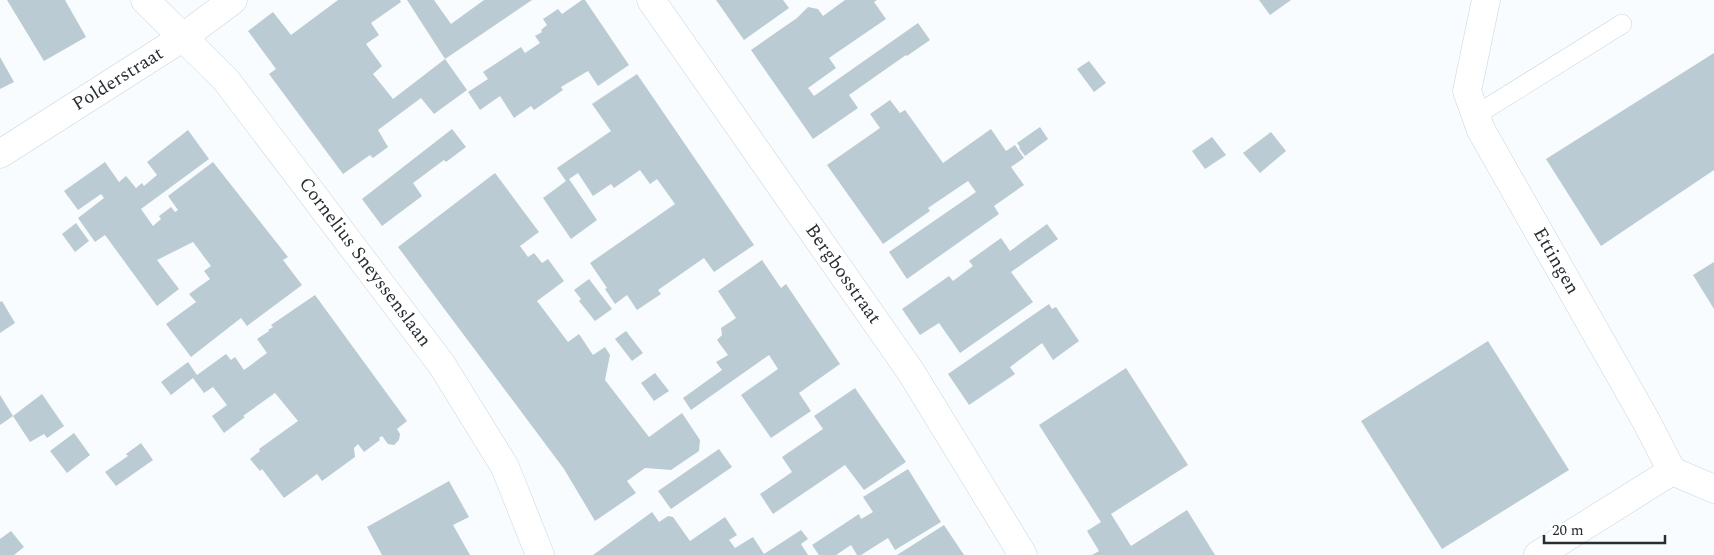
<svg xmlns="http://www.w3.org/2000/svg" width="1714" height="555" viewBox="0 0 1714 555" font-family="Spectral,serif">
<rect width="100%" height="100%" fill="#f9fcfe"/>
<!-- building -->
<g fill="#bacbd3">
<path d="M 7,0 L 65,0 L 86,37 L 44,61 Z"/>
<path d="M 338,0 L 400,0 L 401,2 L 371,23 L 379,35 L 366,44 L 382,66 L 373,74 L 393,99 L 445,59 L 467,90 L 434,114 L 421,98 L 378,130 L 388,147 L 373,158 L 370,155 L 343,174 L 269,74 L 276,69 L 248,31 L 273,12 L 291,35 Z"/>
<path d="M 407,0 L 434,0 L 451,24 L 484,0 L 532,0 L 445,59 Z"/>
<path d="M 582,0 L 585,0 L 629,65 L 598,86 L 588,71 L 561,87 L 563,90 L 534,110 L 531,106 L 514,118 L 500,96 L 480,110 L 468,92 L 488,79 L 483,72 L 521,47 L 525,53 L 540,43 L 535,36 L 542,32 L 541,30 L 547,25 L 543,19 L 558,9 L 562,14 Z"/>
<path d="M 716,0 L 783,0 L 789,8 L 744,40 Z"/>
<path d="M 845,0 L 877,0 L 874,2 L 886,19 L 829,58 L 836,68 L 808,88 L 814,96 L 918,23 L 930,40 L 907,56 L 906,55 L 849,95 L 858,108 L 813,139 L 751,50 L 797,18 L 808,7 L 818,9 L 823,16 Z"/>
<path d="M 1259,0 L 1291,0 L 1270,15 Z"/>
<path d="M 1714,53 L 1714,170 L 1601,246 L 1546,159 Z"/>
<path d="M 0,57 L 14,82 L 0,89 Z"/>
<path d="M 1089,61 L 1106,83 L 1094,92 L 1077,69 Z"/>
<path d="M 637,74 L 754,245 L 714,272 L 704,258 L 658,290 L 661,294 L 637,310 L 627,295 L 615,304 L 605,289 L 607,288 L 590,263 L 675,204 L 657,179 L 650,184 L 640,170 L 614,188 L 611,184 L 593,196 L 578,173 L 569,179 L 597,220 L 571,239 L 543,198 L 566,181 L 557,168 L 611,131 L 592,104 Z"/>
<path d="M 890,100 L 900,113 L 905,110 L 943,163 L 991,129 L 1006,151 L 1015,145 L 1024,158 L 1011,167 L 1024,185 L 994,206 L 999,214 L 907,279 L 889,252 L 976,192 L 968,181 L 928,208 L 930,211 L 883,244 L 827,165 L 880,128 L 870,114 Z"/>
<path d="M 1040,127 L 1048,139 L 1025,156 L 1019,148 L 1020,147 L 1017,143 Z"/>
<path d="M 452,129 L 466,147 L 446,162 L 444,160 L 413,183 L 422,196 L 382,226 L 362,199 Z"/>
<path d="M 188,130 L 209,159 L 141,209 L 153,226 L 161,219 L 159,216 L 171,207 L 175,212 L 178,210 L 168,196 L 213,162 L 288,257 L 283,260 L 302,285 L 247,326 L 241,318 L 191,357 L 166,324 L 196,302 L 189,294 L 210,279 L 204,271 L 211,266 L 193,242 L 157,260 L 179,289 L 157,306 L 105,235 L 95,242 L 78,218 L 104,198 L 101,194 L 78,210 L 64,191 L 105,162 L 119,182 L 126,176 L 136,188 L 142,183 L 144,186 L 157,175 L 147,162 Z"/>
<path d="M 1271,132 L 1286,151 L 1260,173 L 1243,153 Z"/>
<path d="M 1212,137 L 1226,155 L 1205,169 L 1192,151 Z"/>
<path d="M 495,173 L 539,232 L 520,246 L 528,257 L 534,253 L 542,263 L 548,259 L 564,281 L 537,301 L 568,342 L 579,334 L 593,355 L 605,347 L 610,355 L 605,380 L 649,437 L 682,413 L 700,440 L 699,451 L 671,470 L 645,468 L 627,481 L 636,493 L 595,521 L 564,469 L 398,247 Z"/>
<path d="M 76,223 L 89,241 L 75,252 L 62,234 Z"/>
<path d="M 1047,224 L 1058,239 L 1011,272 L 1033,302 L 960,353 L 939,323 L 920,335 L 902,309 L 949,276 L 953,281 L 973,266 L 969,261 L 1001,238 L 1010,251 Z"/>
<path d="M 762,260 L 781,288 L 786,284 L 840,364 L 799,393 L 811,411 L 771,438 L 741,395 L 778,369 L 769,355 L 691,410 L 683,398 L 722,370 L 716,362 L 728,355 L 717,340 L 722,335 L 721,328 L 736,318 L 718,291 Z"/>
<path d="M 1714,262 L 1714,309 L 1693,275 Z"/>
<path d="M 589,279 L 612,309 L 595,321 L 579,301 L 581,299 L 574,290 Z"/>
<path d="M 315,295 L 407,421 L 397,429 L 400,434 L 399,440 L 394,445 L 388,444 L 382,436 L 379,438 L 380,440 L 364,452 L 358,444 L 354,448 L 355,457 L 322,481 L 317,474 L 284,498 L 262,469 L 260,471 L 250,459 L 260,451 L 259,449 L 298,421 L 275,393 L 243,416 L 245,417 L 224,433 L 212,416 L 227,405 L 213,387 L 204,393 L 193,378 L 171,395 L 161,382 L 188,362 L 197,375 L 226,354 L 231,360 L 235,357 L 244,370 L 267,353 L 257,339 L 269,331 L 268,330 L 273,327 L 271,325 Z"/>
<path d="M 2,301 L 15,323 L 0,333 L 0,302 Z"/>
<path d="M 1049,304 L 1052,309 L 1056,307 L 1079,341 L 1053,360 L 1042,343 L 1010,367 L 1015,374 L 969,405 L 948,374 Z"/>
<path d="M 626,331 L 643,353 L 632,361 L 615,339 Z"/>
<path d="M 1488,341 L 1569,470 L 1442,549 L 1361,421 Z"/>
<path d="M 1126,368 L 1188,465 L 1111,514 L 1131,546 L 1187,510 L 1215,555 L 1092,555 L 1099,551 L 1087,531 L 1101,522 L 1039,425 Z"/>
<path d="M 655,373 L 669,391 L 654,401 L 641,383 Z"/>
<path d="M 855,388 L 906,462 L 864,490 L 845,465 L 773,514 L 760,494 L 792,472 L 782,457 L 823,429 L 814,416 Z"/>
<path d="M 42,394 L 64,426 L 47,438 L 44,434 L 30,442 L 13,416 Z"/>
<path d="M 0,395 L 13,416 L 0,425 Z"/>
<path d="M 74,433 L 90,455 L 67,473 L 50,451 Z"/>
<path d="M 141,443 L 153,460 L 116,486 L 105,472 L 128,456 L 126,454 Z"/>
<path d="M 719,449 L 732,467 L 671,509 L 658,491 Z"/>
<path d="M 908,469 L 941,522 L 895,550 L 888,538 L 861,555 L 857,555 L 851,545 L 836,555 L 819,555 L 812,545 L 859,514 L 861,519 L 873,512 L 863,497 Z"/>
<path d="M 449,481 L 469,517 L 453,525 L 470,555 L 382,555 L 367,527 Z"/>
<path d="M 652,512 L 659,522 L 668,516 L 673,517 L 690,541 L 725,517 L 737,535 L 729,540 L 735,548 L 753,537 L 764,554 L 801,530 L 808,539 L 801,544 L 808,555 L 593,555 Z"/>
<path d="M 944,525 L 964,555 L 897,555 Z"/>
<path d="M 11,531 L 24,547 L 14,555 L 0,555 L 0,539 Z"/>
</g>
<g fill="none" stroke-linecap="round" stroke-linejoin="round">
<!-- service casing -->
<g stroke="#c5d7df" stroke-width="20">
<path id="service" d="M 1476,115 L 1622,24"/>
</g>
<!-- minor casing -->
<g stroke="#c5d7df" stroke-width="29">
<g id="minor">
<path d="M 145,0 L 226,80 L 442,365 L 505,467 L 540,555"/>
<path d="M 651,0 L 911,372 L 1023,555"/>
<path d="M 1486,0 L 1467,91 L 1481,130 L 1645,419 L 1672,471 L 1714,489"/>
<path d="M 0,154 L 182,38 L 233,0"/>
<path d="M 1538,555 L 1672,471"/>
</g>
</g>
<!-- service -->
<use href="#service" stroke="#fff" stroke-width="19"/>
<!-- minor -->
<use href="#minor" stroke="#fff" stroke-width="28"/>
</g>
<g text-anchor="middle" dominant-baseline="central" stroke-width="4" stroke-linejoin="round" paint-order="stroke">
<!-- street labels -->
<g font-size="19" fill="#272e31" stroke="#fff">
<text transform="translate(118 79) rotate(-32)">Polderstraat</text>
<text transform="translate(1556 261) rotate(60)">Ettingen</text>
<text transform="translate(365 262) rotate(53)">Cornelius Sneyssenslaan</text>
<text transform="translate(843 274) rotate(55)">Bergbosstraat</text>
</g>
</g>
<!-- scale -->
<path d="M1544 535v8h121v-8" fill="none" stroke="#272e31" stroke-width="2.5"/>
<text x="1552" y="535" font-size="15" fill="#272e31" stroke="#ffffff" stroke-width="4" paint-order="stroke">20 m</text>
</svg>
